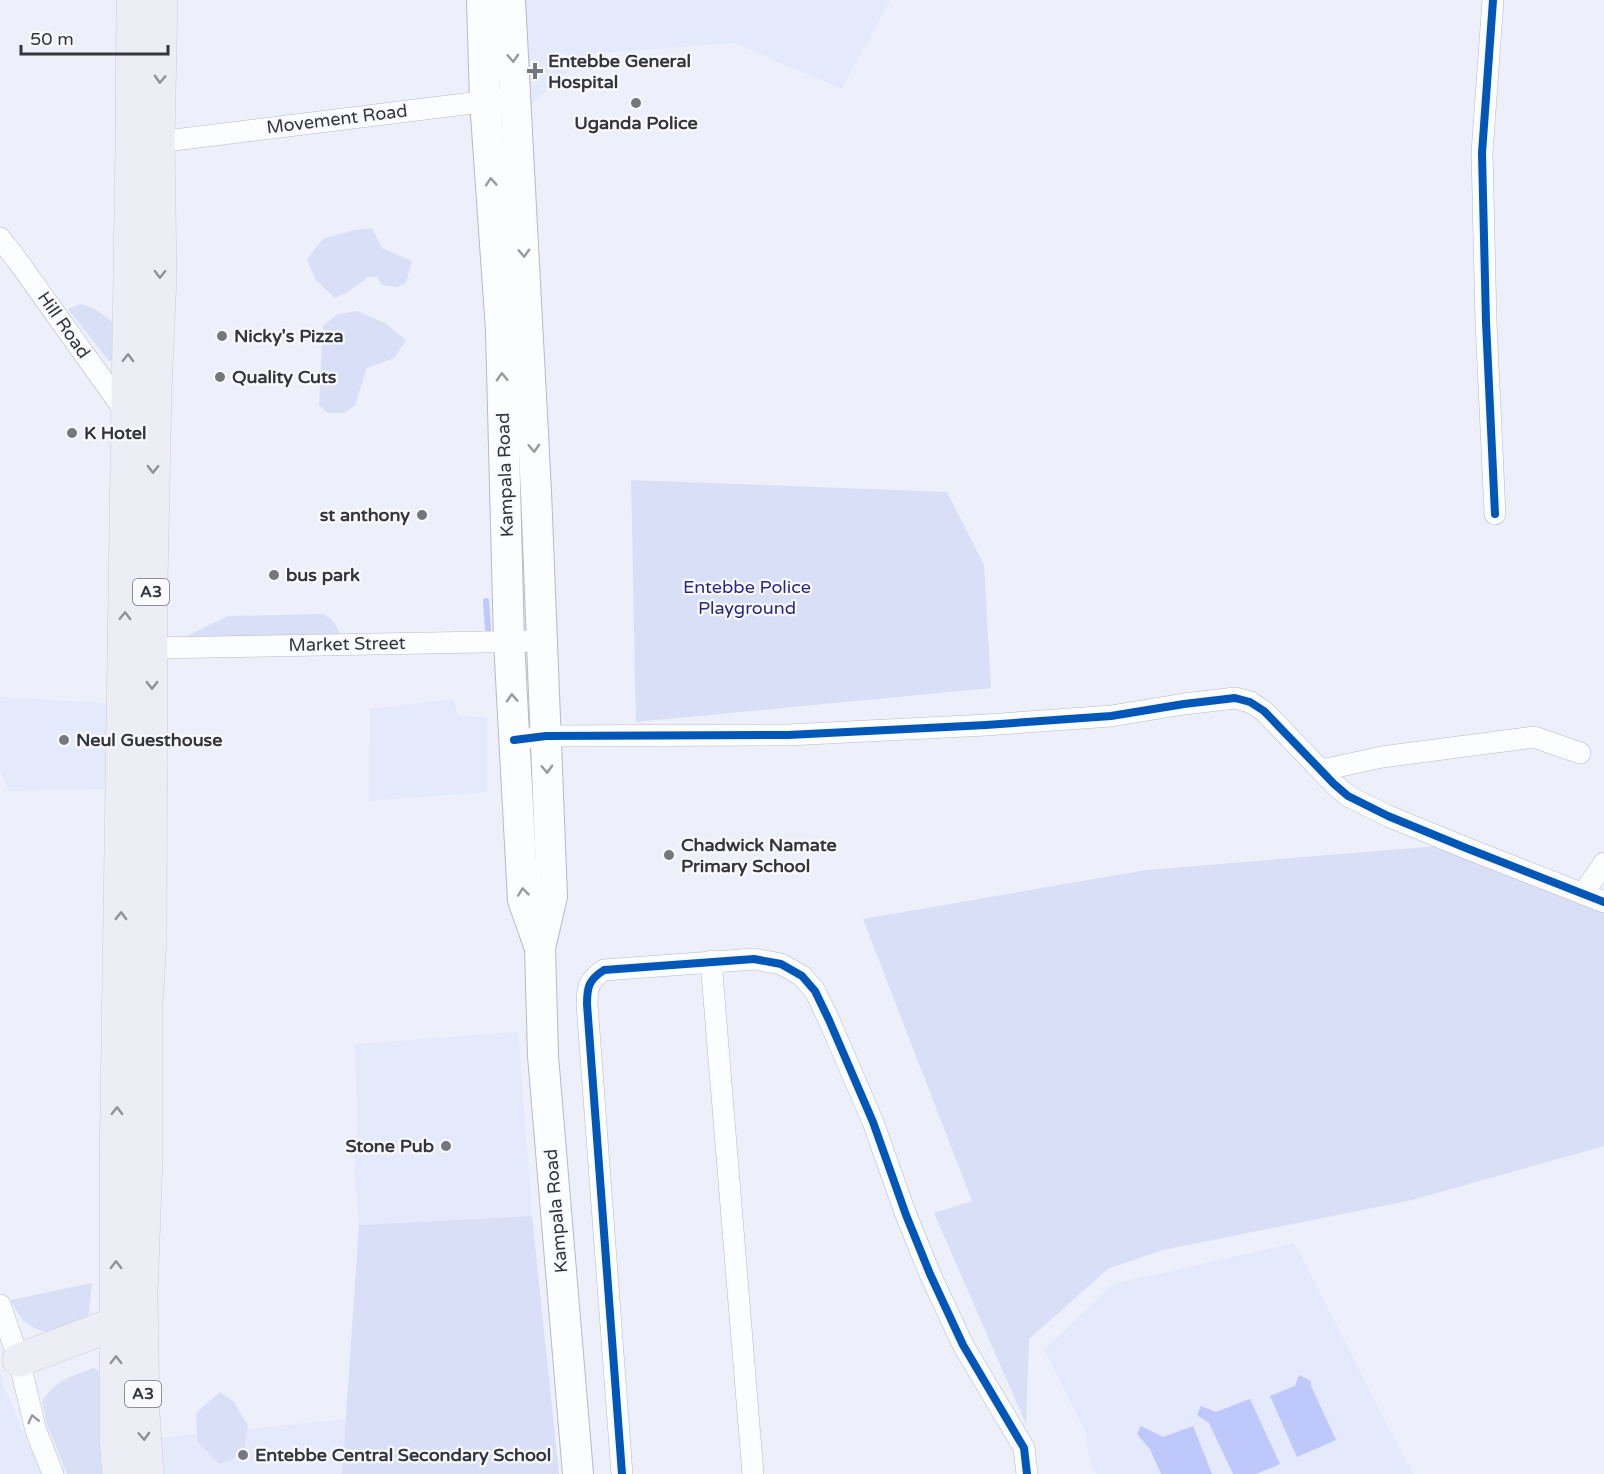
<svg xmlns="http://www.w3.org/2000/svg" width="1604" height="1474" viewBox="0 0 1604 1474" font-family="'Varela Round',sans-serif">
<rect width="100%" height="100%" fill="#edf0fa"/>
<!-- built -->
<g fill="#e5e9fc">
<path d="M 503,0 L 890,0 L 842,89 L 734,43 L 587,54 L 500,133 Z"/>
<path d="M 0,697 L 106,703 L 106,789 L 9,791 L 0,769 Z"/>
<path d="M 453,699 L 458,715 L 487,718 L 487,792 L 369,801 L 370,709 Z"/>
<path d="M 518,1032 L 532,1216 L 359,1225 L 354,1170 L 357,1124 L 355,1044 Z"/>
<path d="M 1294,1243 L 1413,1474 L 1096,1474 L 1089,1459 L 1086,1434 L 1044,1350 L 1113,1284 Z"/>
<path d="M 0,1374 L 4,1387 L 41,1474 L 0,1474 Z"/>
<path d="M 346,1419 L 342,1474 L 146,1474 L 140,1437 L 168,1437 Z"/>
</g>
<!-- green -->
<g fill="#d9dff7">
<path d="M 372,228 L 382,248 L 412,261 L 406,283 L 397,287 L 382,285 L 377,277 L 368,277 L 348,292 L 335,298 L 315,279 L 307,259 L 323,239 L 354,230 Z"/>
<path d="M 81,304 L 95,309 L 122,329 L 121,356 L 109,361 L 68,309 Z"/>
<path d="M 357,311 L 385,323 L 406,340 L 394,358 L 367,368 L 355,405 L 344,413 L 328,413 L 319,405 L 323,326 L 338,314 Z"/>
<path d="M 631,480 L 947,492 L 984,565 L 991,688 L 636,722 Z"/>
<path d="M 324,614 L 334,622 L 339,632 L 338,637 L 196,642 L 187,636 L 228,616 Z"/>
<path d="M 1463,844 L 1604,905 L 1604,1146 L 1412,1200 L 1163,1250 L 1108,1269 L 1029,1339 L 1026,1424 L 934,1213 L 972,1201 L 863,919 L 1146,870 Z"/>
<path d="M 532,1216 L 559,1474 L 342,1474 L 359,1225 Z"/>
<path d="M 92,1283 L 89,1313 L 83,1322 L 56,1333 L 45,1332 L 36,1329 L 23,1321 L 10,1300 Z"/>
<path d="M 94,1368 L 99,1371 L 104,1474 L 67,1474 L 47,1425 L 42,1401 C 59,1378 69,1377 94,1368 Z"/>
<path d="M 220,1392 L 233,1401 L 248,1425 L 244,1452 L 227,1462 L 219,1464 L 197,1441 L 196,1413 Z"/>
</g>
<!-- water -->
<g fill="#bec8fa">
<path d="M 1299,1375 L 1311,1381 L 1311,1386 L 1336,1440 L 1297,1457 L 1270,1396 L 1295,1386 Z"/>
<path d="M 1250,1399 L 1280,1464 L 1256,1474 L 1233,1474 L 1209,1423 L 1197,1415 L 1201,1406 L 1216,1412 Z"/>
<path d="M 1141,1426 L 1163,1437 L 1193,1426 L 1212,1474 L 1161,1474 L 1150,1449 L 1137,1434 Z"/>
</g>
<g fill="none" stroke-linecap="round" stroke-linejoin="round">
<!-- stream -->
<path stroke="#bec8fa" stroke-width="6" d="M 486,601 L 488,629"/>
<!-- street casing -->
<g stroke="#b8bac2" stroke-width="22">
<g id="street">
<path d="M 1493,0 L 1482,153 L 1486,322 L 1495,514"/>
<path d="M 158,139 L 166,141 L 497,100"/>
<path d="M 0,238 L 17,260 L 127,414"/>
<path d="M 152,648 L 542,641"/>
<path d="M 533,738 L 546,736 L 788,735 L 986,725 L 1111,716 L 1184,704 L 1235,698 L 1250,702 L 1264,711 L 1334,784 L 1348,796 L 1388,816 L 1466,848 L 1604,902"/>
<path d="M 1322,770 L 1382,757 L 1534,737 L 1580,753"/>
<path d="M 1583,894 L 1604,863"/>
<path d="M 711,961 L 753,1474"/>
<path d="M 0,1305 L 19,1360 L 36,1431 L 53,1474"/>
<path d="M 622,1474 L 587,1004 C 587,986 589,980 604,970 L 754,959 L 781,964 L 802,976 L 815,991 L 829,1020 L 873,1122 L 906,1215 L 930,1274 L 963,1345 L 1024,1448 L 1027,1474"/>
</g>
</g>
<!-- secondary casing -->
<g stroke="#b8bac2" stroke-width="32">
<g id="secondary">
<path d="M 482,0 L 485,100 L 501,330 L 509,641 L 523,900 L 540,948"/>
<path d="M 510,0 L 536,491 L 552,896 L 540,948 L 543,1056 L 578,1474"/>
</g>
</g>
<!-- highway casing -->
<g stroke="#cccdd3" stroke-width="34">
<g id="highway">
<path d="M 19,1360 L 136,1316"/>
<path d="M 119,1474 L 116,1439 L 116,1170 L 132,147 L 133,0"/>
<path d="M 147,1474 L 143,1414 L 141,1294 L 146,1156 L 146,1005 L 150,938 L 151,582 L 155,390 L 160,277 L 158,139 L 161,0"/>
</g>
</g>
<!-- street -->
<use href="#street" stroke="#fcfdfe" stroke-width="21"/>
<!-- secondary -->
<use href="#secondary" stroke="#fcfdfe" stroke-width="30"/>
<!-- highway -->
<use href="#highway" stroke="#edeef5" stroke-width="33"/>
<!-- cycleway casing -->
<g stroke="#fafafe" stroke-width="11">
<g id="cycleway">
<path d="M 1493,0 L 1482,153 L 1486,322 L 1495,514"/>
<path d="M 514,740 L 546,736 L 788,735 L 986,725 L 1111,716 L 1184,704 L 1235,698 L 1250,702 L 1264,711 L 1334,784 L 1348,796 L 1388,816 L 1466,848 L 1604,902"/>
<path d="M 622,1474 L 587,1004 C 587,986 589,980 604,970 L 754,959 L 781,964 L 802,976 L 815,991 L 829,1020 L 873,1122 L 906,1215 L 930,1274 L 963,1345 L 1024,1448 L 1027,1474"/>
</g>
</g>
<!-- cycleway -->
<use href="#cycleway" stroke="#0057b8" stroke-width="8"/>
</g>
<!-- one-way arrows -->
<defs><path id="oneway-chevron" d="M-2-3.5L2.5 0L-2 3.5" fill="none" stroke-width="1.6" stroke-linecap="round" stroke-linejoin="round" transform="scale(1.5)"/></defs>
<g stroke="#989a9e">
<use href="#oneway-chevron" transform="translate(513 58) rotate(87)"/>
<use href="#oneway-chevron" transform="translate(491 182) rotate(-94)"/>
<use href="#oneway-chevron" transform="translate(524 253) rotate(87)"/>
<use href="#oneway-chevron" transform="translate(502 377) rotate(-92)"/>
<use href="#oneway-chevron" transform="translate(534 448) rotate(87)"/>
<use href="#oneway-chevron" transform="translate(512 698) rotate(-93)"/>
<use href="#oneway-chevron" transform="translate(547 769) rotate(88)"/>
<use href="#oneway-chevron" transform="translate(523 892) rotate(-96)"/>
<use href="#oneway-chevron" transform="translate(33 1419) rotate(-103)"/>
</g>
<g stroke="#909299">
<use href="#oneway-chevron" transform="translate(160 79) rotate(92)"/>
<use href="#oneway-chevron" transform="translate(160 274) rotate(91)"/>
<use href="#oneway-chevron" transform="translate(128 358) rotate(-89)"/>
<use href="#oneway-chevron" transform="translate(153 469) rotate(91)"/>
<use href="#oneway-chevron" transform="translate(125 616) rotate(-89)"/>
<use href="#oneway-chevron" transform="translate(152 685) rotate(90)"/>
<use href="#oneway-chevron" transform="translate(121 916) rotate(-89)"/>
<use href="#oneway-chevron" transform="translate(117 1111) rotate(-89)"/>
<use href="#oneway-chevron" transform="translate(116 1265) rotate(-90)"/>
<use href="#oneway-chevron" transform="translate(116 1360) rotate(-90)"/>
<use href="#oneway-chevron" transform="translate(144 1436) rotate(87)"/>
</g>
<!-- markers -->
<g fill="#75777f" stroke="#fafafe" stroke-width="2">
<path d="M532 62h6v6h6v6h-6v6h-6v-6h-6v-6h6z"/>
<circle cx="636" cy="103" r="6"/>
<circle cx="222" cy="336" r="6"/>
<circle cx="220" cy="377" r="6"/>
<circle cx="72" cy="433" r="6"/>
<circle cx="422" cy="515" r="6"/>
<circle cx="274" cy="575" r="6"/>
<circle cx="64" cy="740" r="6"/>
<circle cx="669" cy="855" r="6"/>
<circle cx="446" cy="1146" r="6"/>
<circle cx="243" cy="1455" r="6"/>
</g>
<g text-anchor="middle" dominant-baseline="central" stroke-width="4.5" stroke-linejoin="round" paint-order="stroke">
<!-- shield labels -->
<g fill="#fafafe" stroke="#6f7177" stroke-width="1.5">
<rect x="133" y="579" width="36" height="26" rx="4.5"/>
<rect x="125" y="1381" width="36" height="26" rx="4.5"/>
</g>
<g font-size="16" font-weight="bold" fill="#34363d">
<text x="151" y="592">A3</text>
<text x="143" y="1394">A3</text>
</g>
<!-- poi labels -->
<g font-size="18" font-weight="bold" fill="#34363d" stroke="#fafafe" text-anchor="start">
<text x="548" y="61">Entebbe General<tspan x="548" dy="21">Hospital</tspan></text>
<text x="636" y="123" text-anchor="middle">Uganda Police</text>
<text x="234" y="336">Nicky's Pizza</text>
<text x="232" y="377">Quality Cuts</text>
<text x="84" y="433">K Hotel</text>
<text x="410" y="515" text-anchor="end">st anthony</text>
<text x="286" y="575">bus park</text>
<text x="76" y="740">Neul Guesthouse</text>
<text x="681" y="845">Chadwick Namate<tspan x="681" dy="21">Primary School</tspan></text>
<text x="434" y="1146" text-anchor="end">Stone Pub</text>
<text x="255" y="1455">Entebbe Central Secondary School</text>
</g>
<!-- street labels -->
<g font-size="18" fill="#34363d" stroke="#fafafe">
<text transform="translate(337 119) rotate(-7)">Movement Road</text>
<text transform="translate(64 325) rotate(55)">Hill Road</text>
<text transform="translate(505 475) rotate(-92)">Kampala Road</text>
<text transform="translate(347 644) rotate(-1)">Market Street</text>
<text transform="translate(556 1211) rotate(-95)">Kampala Road</text>
</g>
<!-- park labels -->
<g font-size="18" fill="#282785" stroke="#fafafe">
<text x="747" y="587">Entebbe Police<tspan x="747" dy="21">Playground</tspan></text>
</g>
</g>
<!-- scale -->
<path d="M21 45v9h147v-9" fill="none" stroke="#34363d" stroke-width="3"/>
<text x="30" y="45" font-size="18" fill="#34363d" stroke="#fafafe" stroke-width="4.5" paint-order="stroke">50 m</text>
</svg>
